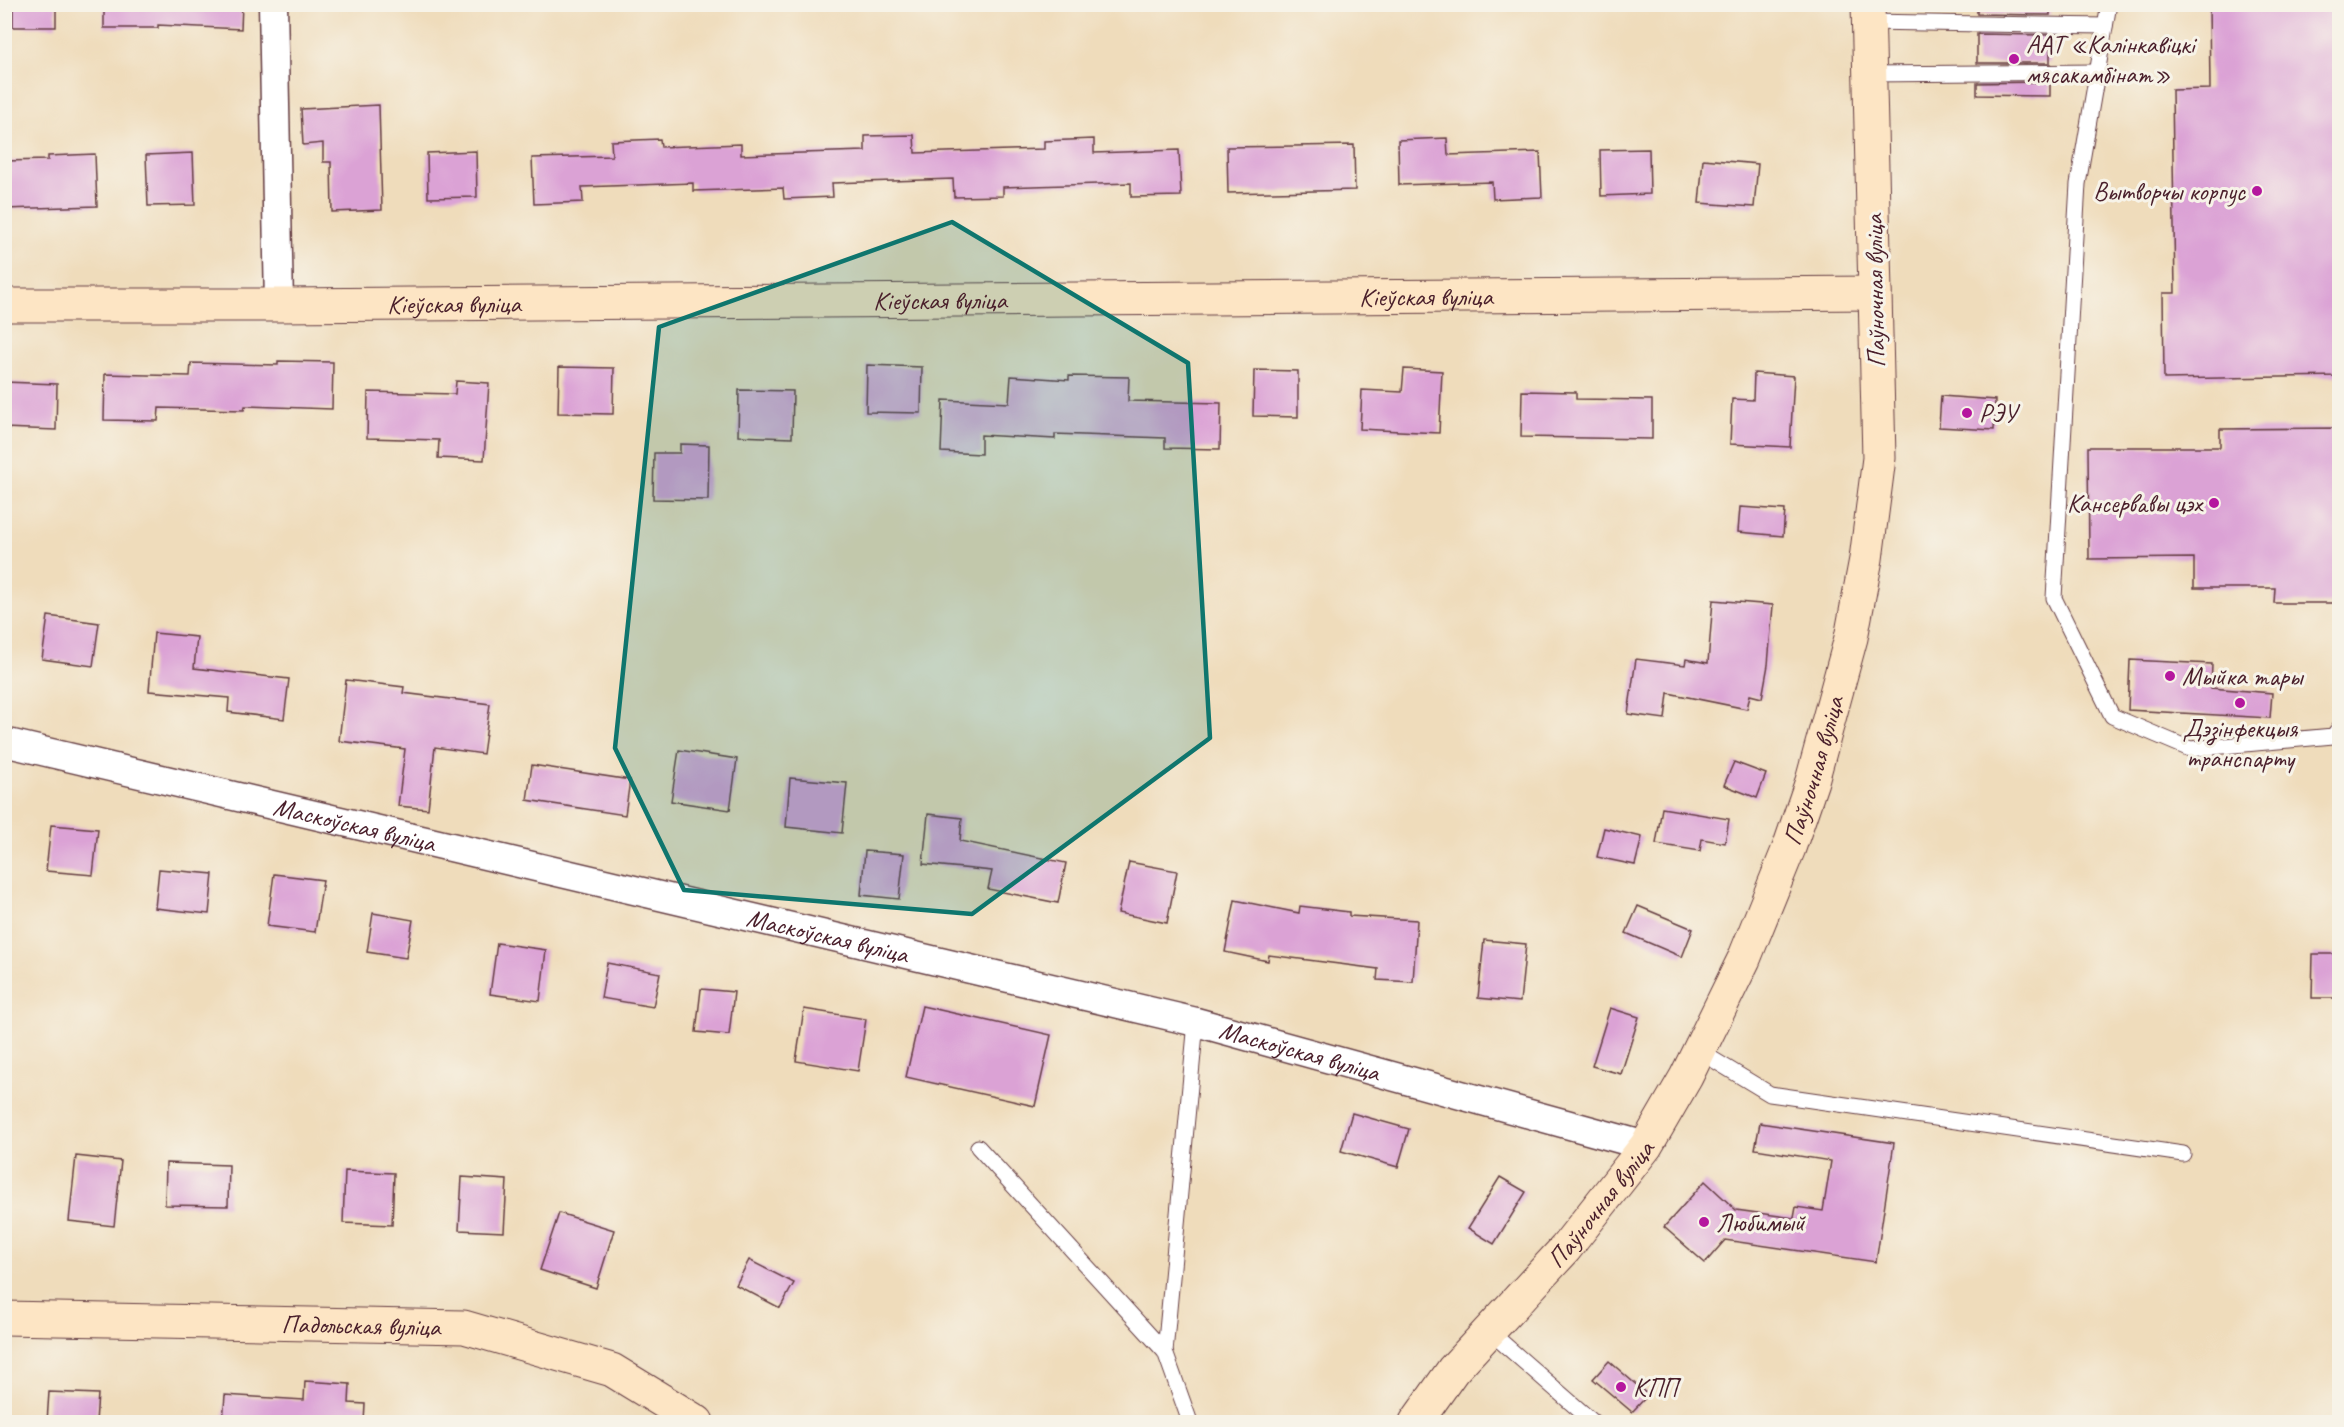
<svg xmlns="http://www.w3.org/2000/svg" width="2344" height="1427" viewBox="0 0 2344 1427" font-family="Caveat,sans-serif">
<rect width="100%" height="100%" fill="#f7f3e8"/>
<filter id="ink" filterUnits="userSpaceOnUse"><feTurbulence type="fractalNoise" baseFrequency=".0167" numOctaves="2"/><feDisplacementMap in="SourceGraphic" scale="12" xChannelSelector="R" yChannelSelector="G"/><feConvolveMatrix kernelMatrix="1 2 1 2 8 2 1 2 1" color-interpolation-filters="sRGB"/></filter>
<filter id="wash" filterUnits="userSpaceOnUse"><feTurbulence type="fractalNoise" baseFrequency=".008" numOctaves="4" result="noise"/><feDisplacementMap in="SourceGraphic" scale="24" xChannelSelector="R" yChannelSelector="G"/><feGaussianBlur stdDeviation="1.35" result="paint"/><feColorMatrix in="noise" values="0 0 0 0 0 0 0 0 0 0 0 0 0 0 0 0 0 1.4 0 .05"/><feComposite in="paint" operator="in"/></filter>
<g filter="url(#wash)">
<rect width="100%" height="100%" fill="#efdcbb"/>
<g id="blocks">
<!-- building -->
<g fill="#dba2d5">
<rect x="13" y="4" width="43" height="23"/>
<path d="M 104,4 L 242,4 L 241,29 L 158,25 L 158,28 L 104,28 Z"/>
<path d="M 1977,4 L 2050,4 L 2050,15 L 1977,14 Z"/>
<path d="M 2209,4 L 2340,4 L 2340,376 L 2164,379 L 2163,293 L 2175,293 L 2172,90 L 2210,89 Z"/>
<path d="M 1977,34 L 2050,35 L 2050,63 L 1977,63 Z"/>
<path d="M 2050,82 L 2050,96 L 1977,95 L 1977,83 Z"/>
<path d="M 379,105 L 382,210 L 332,212 L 331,162 L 323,162 L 323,143 L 303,145 L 301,109 Z"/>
<path d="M 914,135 L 915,153 L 1044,149 L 1044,141 L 1094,139 L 1094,153 L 1179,150 L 1181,196 L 1131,197 L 1131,183 L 1003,187 L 1003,196 L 954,197 L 953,179 L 832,183 L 833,197 L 784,199 L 783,188 L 693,191 L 693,183 L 582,187 L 583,202 L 534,204 L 532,158 L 612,156 L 611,141 L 660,139 L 661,147 L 741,144 L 741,155 L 865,151 L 865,136 Z"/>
<path d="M 1447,138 L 1448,155 L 1540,152 L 1542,197 L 1493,199 L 1492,182 L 1399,185 L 1398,140 Z"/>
<path d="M 1354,145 L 1355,190 L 1228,193 L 1227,147 Z"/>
<path d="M 1649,149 L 1650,194 L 1601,196 L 1600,150 Z"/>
<path d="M 476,151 L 477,197 L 428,198 L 427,153 Z"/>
<path d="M 193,153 L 195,205 L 148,206 L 146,155 Z"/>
<path d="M 95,154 L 97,206 L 4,209 L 4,161 L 48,160 L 48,156 Z"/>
<path d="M 1703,159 L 1758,164 L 1754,207 L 1699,203 Z"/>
<path d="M 278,361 L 333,362 L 332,409 L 245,406 L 244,410 L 159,408 L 158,421 L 104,420 L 105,374 L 190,376 L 191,363 L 278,365 Z"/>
<path d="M 867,365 L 922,367 L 921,413 L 866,412 Z"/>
<path d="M 559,367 L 614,368 L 613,414 L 558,413 Z"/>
<path d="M 1404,369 L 1442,371 L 1439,433 L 1360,429 L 1362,390 L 1402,392 Z"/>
<path d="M 1254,370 L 1298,371 L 1298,417 L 1253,416 Z"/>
<path d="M 1754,373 L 1794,376 L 1790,447 L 1730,444 L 1732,399 L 1753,400 Z"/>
<path d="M 1011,376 L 1069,380 L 1069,376 L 1129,377 L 1128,401 L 1221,403 L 1220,449 L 1165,448 L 1165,438 L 1055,434 L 1055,439 L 981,435 L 981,454 L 941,452 L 943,400 L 1009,403 Z"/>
<path d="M 456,381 L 489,383 L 484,460 L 438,458 L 439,440 L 367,438 L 368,392 L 455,394 Z"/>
<path d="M 4,382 L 57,384 L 56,430 L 4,428 Z"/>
<path d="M 739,390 L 793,391 L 792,438 L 738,436 Z"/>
<path d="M 1522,391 L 1576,392 L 1576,399 L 1652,400 L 1652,439 L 1521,437 Z"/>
<path d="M 1941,396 L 1995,400 L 1994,430 L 1939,427 Z"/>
<path d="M 2340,428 L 2340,603 L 2274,603 L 2275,588 L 2194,588 L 2194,558 L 2089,559 L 2088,447 L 2220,447 L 2220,429 Z"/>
<path d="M 680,444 L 709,445 L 708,500 L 653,499 L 654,453 L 680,453 Z"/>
<path d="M 1740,507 L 1785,510 L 1783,536 L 1738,532 Z"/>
<path d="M 1713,600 L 1773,605 L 1768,665 L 1762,698 L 1750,695 L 1747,709 L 1668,693 L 1665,719 L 1628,714 L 1636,659 L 1685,665 L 1686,659 L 1708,663 Z"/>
<path d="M 48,616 L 99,623 L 93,666 L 42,659 Z"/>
<path d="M 154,633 L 197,637 L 194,668 L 289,679 L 284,719 L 228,712 L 229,698 L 149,691 Z"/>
<path d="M 2130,660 L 2212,664 L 2211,688 L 2272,693 L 2270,718 L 2128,710 Z"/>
<path d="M 346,680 L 404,687 L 403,693 L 490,704 L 483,754 L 435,747 L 428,809 L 398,806 L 405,749 L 339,741 Z"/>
<path d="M 679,750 L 737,759 L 730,810 L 671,801 Z"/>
<path d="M 1734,762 L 1766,774 L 1757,798 L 1724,785 Z"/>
<path d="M 532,765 L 630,780 L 625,815 L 527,800 Z"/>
<path d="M 790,778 L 847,783 L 842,833 L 786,827 Z"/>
<path d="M 1662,808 L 1729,819 L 1725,843 L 1702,839 L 1700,851 L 1656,844 Z"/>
<path d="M 928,814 L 962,818 L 960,841 L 1066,863 L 1058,903 L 988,889 L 992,871 L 923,864 Z"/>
<path d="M 51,825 L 98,829 L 93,875 L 46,871 Z"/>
<path d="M 1604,828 L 1642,837 L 1635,865 L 1597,857 Z"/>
<path d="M 865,851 L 904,854 L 899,899 L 861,895 Z"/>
<path d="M 1129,862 L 1177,871 L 1167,923 L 1118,913 Z"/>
<path d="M 159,869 L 213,874 L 209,914 L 155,908 Z"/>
<path d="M 274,874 L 323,880 L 315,932 L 267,926 Z"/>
<path d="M 1235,900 L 1299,913 L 1300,906 L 1349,912 L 1349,916 L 1417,920 L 1413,982 L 1377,980 L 1378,969 L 1269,955 L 1268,961 L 1225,952 Z"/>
<path d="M 1638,906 L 1693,929 L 1682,957 L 1626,933 Z"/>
<path d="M 373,913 L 413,920 L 406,958 L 367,952 Z"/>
<path d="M 1484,940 L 1526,944 L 1520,1002 L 1478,998 Z"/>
<path d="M 497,943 L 546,950 L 540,1001 L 490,994 Z"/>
<path d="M 2313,954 L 2340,954 L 2340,998 L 2312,998 Z"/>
<path d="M 607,963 L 660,973 L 653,1007 L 601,998 Z"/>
<path d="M 701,989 L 734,992 L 729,1035 L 696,1032 Z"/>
<path d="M 922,1006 L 1051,1035 L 1035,1106 L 906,1077 Z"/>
<path d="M 1610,1008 L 1639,1017 L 1621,1074 L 1592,1066 Z"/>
<path d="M 804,1009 L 866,1019 L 858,1071 L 796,1061 Z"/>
<path d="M 1352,1113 L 1409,1129 L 1398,1167 L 1341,1151 Z"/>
<path d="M 1760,1123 L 1894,1143 L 1876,1262 L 1725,1240 L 1705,1263 L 1664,1227 L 1705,1181 L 1736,1210 L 1794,1218 L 1796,1207 L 1823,1211 L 1831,1161 L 1755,1149 Z"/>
<path d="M 76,1156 L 121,1161 L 114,1226 L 69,1221 Z"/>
<path d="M 166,1163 L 229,1165 L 228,1206 L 165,1205 Z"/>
<path d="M 345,1171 L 394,1173 L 392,1225 L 343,1223 Z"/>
<path d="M 462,1177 L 507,1180 L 504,1232 L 459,1230 Z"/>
<path d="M 1500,1177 L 1526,1192 L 1494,1244 L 1468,1228 Z"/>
<path d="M 559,1213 L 614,1230 L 596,1288 L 540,1270 Z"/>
<path d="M 749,1260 L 794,1283 L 780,1308 L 736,1285 Z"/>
<path d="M 1609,1361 L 1648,1395 L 1632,1412 L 1593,1379 Z"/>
<path d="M 305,1381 L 350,1384 L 349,1403 L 365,1404 L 364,1422 L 223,1422 L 225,1395 L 304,1400 Z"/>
<path d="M 49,1392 L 98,1394 L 96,1422 L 47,1422 Z"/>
</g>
</g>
</g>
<g filter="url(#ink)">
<use href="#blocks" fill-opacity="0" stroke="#633b41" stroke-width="1.5"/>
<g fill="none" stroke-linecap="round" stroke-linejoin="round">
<!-- lane casing -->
<g stroke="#633b41" stroke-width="17">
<g id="lane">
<path d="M 2109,4 L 2078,184 L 2054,598 L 2112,716 L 2190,749 L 2333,736 L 2340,727"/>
<path d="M 1868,22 L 2105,26"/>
<path d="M 1869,74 L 2097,72"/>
<path d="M 1699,1051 L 1770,1094 L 2183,1154"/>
<path d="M 978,1147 L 1165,1352 L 1190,1422"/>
<path d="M 1489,1331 L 1593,1422"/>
<path d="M 1165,1352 L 1196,1022"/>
</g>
</g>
<!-- street casing -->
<g stroke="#633b41" stroke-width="31">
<g id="street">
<path d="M 273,4 L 279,305"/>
<path id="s1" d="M 4,742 L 1196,1022 L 1646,1146"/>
</g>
</g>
<!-- secondary casing -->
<g stroke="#633b41" stroke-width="35">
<g id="secondary">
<path id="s2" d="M 4,305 L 279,305 L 1875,293"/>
<path id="s3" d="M 4,1318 L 464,1327 L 612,1370 L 697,1422"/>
<path id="s4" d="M 1416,1422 L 1453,1370 L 1565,1249 L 1646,1146 L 1686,1077 L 1744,959 L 1789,848 L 1812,781 L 1851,638 L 1866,559 L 1879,458 L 1868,4"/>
</g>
</g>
<!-- lane -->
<use href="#lane" stroke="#fff" stroke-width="15"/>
<!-- street -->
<use href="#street" stroke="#fff" stroke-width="28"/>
<!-- secondary -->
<use href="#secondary" stroke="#fde5c4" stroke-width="33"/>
</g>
</g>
<!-- marked area -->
<path fill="#0f766e" fill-opacity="0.2" stroke="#0f766e" stroke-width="4.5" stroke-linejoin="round" d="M 952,222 L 1188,363 L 1210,738 L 972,914 L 684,890 L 615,748 L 659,327 Z"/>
<!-- markers -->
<g fill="#b5179e" stroke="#f7f3e8" stroke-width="2">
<circle cx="2014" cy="59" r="6"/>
<circle cx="2257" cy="191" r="6"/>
<circle cx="1967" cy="413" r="6"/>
<circle cx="2214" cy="503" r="6"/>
<circle cx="2170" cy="676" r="6"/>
<circle cx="2240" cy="703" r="6"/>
<circle cx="1704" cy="1222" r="6"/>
<circle cx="1621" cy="1387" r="6"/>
</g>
<g text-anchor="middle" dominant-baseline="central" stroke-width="6" stroke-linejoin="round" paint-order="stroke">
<!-- poi labels -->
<g font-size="26" fill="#4a1f2b" stroke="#f7f3e8" text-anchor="start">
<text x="2026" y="44">ААТ «Калінкавіцкі<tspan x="2026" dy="30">мясакамбінат»</tspan></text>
<text x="2245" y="191" text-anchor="end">Вытворчы корпус</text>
<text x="1979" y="413">РЭУ</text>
<text x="2202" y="503" text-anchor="end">Кансервавы цэх</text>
<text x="2182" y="676">Мыйка тары</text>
<text x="2240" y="728" text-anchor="middle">Дэзінфекцыя<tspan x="2240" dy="30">транспарту</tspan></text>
<text x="1716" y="1222">Любимый</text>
<text x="1633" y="1387">КПП</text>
</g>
<!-- street labels -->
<g font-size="26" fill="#4a1f2b" stroke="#f7f3e8">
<text transform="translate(1875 291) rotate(-91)">Паўночная вуліца</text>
<text stroke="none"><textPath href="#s2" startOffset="1422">Кіеўская вуліца</textPath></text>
<text stroke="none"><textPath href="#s2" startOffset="936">Кіеўская вуліца</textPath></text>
<text stroke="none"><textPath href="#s2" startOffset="450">Кіеўская вуліца</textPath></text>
<text stroke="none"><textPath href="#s4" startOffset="772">Паўночная вуліца</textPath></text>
<text stroke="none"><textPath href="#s1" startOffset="360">Маскоўская вуліца</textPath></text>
<text stroke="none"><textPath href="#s1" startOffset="846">Маскоўская вуліца</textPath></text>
<text stroke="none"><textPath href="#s1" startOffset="1332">Маскоўская вуліца</textPath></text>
<text stroke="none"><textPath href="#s4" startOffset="286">Паўночная вуліца</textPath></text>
<text stroke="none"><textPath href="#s3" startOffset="357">Падольская вуліца</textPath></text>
</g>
</g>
<!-- margin -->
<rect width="2344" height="1427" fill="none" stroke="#f7f3e8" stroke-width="24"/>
</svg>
